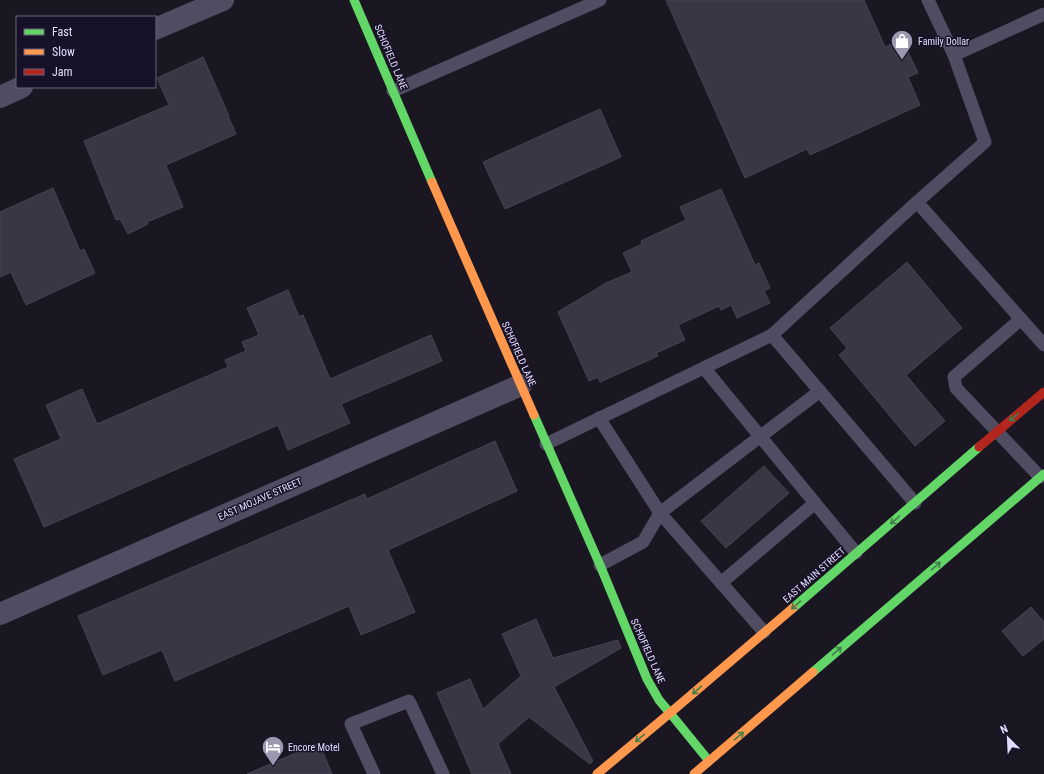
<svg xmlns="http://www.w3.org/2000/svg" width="1044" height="774" viewBox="0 0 1044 774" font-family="'Roboto Condensed',sans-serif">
<rect width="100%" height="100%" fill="#1a1723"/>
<!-- building -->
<g fill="#3a3644" stroke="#484256">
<path d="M 666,0 L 864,0 L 885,47 L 902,39 L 918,73 L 908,77 L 920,105 L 810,155 L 807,149 L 745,178 Z"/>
<path d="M 203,57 L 229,116 L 228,116 L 236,134 L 166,165 L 183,207 L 147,222 L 148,224 L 128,234 L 120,219 L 116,220 L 84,141 L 169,105 L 157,78 Z"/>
<path d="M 600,109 L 621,157 L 505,209 L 483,162 Z"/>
<path d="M 53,188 L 80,251 L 84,249 L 95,273 L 26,305 L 11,272 L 0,277 L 0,212 Z"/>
<path d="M 721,189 L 755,265 L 759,263 L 770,288 L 764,291 L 770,303 L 737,318 L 731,305 L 721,310 L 719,306 L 678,325 L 685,340 L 656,353 L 658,356 L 600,382 L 598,377 L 589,381 L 558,312 L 606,283 L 632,272 L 623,253 L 642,244 L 641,241 L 686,220 L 680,207 Z"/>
<path d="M 907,262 L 962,328 L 906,375 L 945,421 L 915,446 L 839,355 L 847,348 L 830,328 Z"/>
<path d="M 288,290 L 299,317 L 303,315 L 330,379 L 431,335 L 442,361 L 341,404 L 350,423 L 288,450 L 278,425 L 44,527 L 14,459 L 61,439 L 46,405 L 82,389 L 97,424 L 228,367 L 225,360 L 246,351 L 242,342 L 259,335 L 247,308 Z"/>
<path d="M 495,441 L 517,491 L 388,550 L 415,612 L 361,635 L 349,606 L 175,681 L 162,650 L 103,675 L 78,616 L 365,494 L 367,499 Z"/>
<path d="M 764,466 L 789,493 L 726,548 L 701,521 Z"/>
<path d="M 1031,607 L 1044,622 L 1044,639 L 1023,656 L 1002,631 Z"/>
<path d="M 536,619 L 553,658 L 618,640 L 621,648 L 554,687 L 593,761 L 590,764 L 529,717 L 498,744 L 511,774 L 472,774 L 437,693 L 470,679 L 483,709 L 521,676 L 502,634 Z"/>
<path d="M 319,743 L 332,774 L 247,774 Z"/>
</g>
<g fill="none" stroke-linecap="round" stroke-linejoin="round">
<!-- lane -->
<g stroke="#504d63" stroke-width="13">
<path d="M 928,0 L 954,55 L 985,142 L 917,202 L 1044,345"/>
<path d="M 954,55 L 1044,14"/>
<path d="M 393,91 L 600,0"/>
<path d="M 1021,319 L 954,377 L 956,388 L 1040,477"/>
<path d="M 704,368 L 856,553"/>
<path d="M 599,418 L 660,513 L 764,632"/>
<path d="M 546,444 L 772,335"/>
<path d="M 915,503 L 772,335 L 917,202"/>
<path d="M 600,565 L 643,542 L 660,513 L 820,391"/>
<path d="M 721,583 L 815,503"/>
<path d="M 374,774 L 351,724 L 409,701 L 443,774"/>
</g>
<!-- street -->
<g stroke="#504d63" stroke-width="22">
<path d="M 155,29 L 223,0"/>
<path d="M 0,97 L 22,87"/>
<path d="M 0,614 L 521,385"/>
</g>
<!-- fast -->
<g stroke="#63d668" stroke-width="9">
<path d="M 354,0 L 432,182"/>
<path d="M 534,415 L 600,565 L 647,679 L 659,700 L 670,713"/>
<path d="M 793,608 L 979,447"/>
<path d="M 813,672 L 1044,474"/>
<path d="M 670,713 L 709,761"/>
</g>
<!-- slow -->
<g stroke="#ff974d" stroke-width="9">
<path d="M 432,182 L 534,415"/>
<path d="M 597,774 L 670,713 L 793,608"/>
<path d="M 694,774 L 813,672"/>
</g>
<!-- jam -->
<path stroke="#b3261e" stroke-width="9" d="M 979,447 L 1044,392"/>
</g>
<!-- one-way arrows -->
<defs><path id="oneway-shaft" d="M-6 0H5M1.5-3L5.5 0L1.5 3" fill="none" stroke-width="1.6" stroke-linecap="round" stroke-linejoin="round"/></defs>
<g stroke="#417e4b">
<use href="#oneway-shaft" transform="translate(1014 417) rotate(139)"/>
<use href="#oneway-shaft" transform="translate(895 520) rotate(139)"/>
<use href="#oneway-shaft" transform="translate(936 566) rotate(-41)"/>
<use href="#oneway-shaft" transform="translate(796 605) rotate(139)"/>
<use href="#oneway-shaft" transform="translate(837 651) rotate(-41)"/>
<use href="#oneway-shaft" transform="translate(697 690) rotate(139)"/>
<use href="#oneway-shaft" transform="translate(739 736) rotate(-41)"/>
<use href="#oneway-shaft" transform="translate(640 738) rotate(140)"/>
</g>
<!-- icons -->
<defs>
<g id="shop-pin" transform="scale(1.15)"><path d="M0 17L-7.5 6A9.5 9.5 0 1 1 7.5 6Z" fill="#9d97b0" stroke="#181228"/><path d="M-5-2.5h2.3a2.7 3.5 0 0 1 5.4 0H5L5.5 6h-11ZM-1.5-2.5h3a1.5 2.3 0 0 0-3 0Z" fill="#fff"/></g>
<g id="hotel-pin" transform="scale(1.15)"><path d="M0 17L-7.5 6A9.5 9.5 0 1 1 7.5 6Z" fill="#9d97b0" stroke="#181228"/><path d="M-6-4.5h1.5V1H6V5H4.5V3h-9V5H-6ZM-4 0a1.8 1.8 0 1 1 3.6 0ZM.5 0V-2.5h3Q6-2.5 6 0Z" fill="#fff"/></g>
</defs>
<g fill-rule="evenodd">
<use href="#shop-pin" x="902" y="41"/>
<use href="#hotel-pin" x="273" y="747"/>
</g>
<g text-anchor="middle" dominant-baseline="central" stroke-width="3" stroke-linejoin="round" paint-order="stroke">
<!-- poi labels -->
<g font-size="10" fill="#e3dcfc" stroke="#181228" text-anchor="start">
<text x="918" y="41">Family Dollar</text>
<text x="288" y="747">Encore Motel</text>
</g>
<!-- street labels -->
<g font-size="10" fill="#e3dcfc" stroke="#181228">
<text transform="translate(391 57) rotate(67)">SCHOFIELD LANE</text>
<text transform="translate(519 354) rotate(66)">SCHOFIELD LANE</text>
<text transform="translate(260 499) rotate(-24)">EAST MOJAVE STREET</text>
<text transform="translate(814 575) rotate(-41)">EAST MAIN STREET</text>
<text transform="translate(648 651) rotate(66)">SCHOFIELD LANE</text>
</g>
</g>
<!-- legend -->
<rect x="16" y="16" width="140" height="72" fill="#181228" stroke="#69637d"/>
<rect x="24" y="29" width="20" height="6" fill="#63d668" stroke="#69637d"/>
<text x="52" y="36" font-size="12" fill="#e3dcfc">Fast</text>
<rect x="24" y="49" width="20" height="6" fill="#ff974d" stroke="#69637d"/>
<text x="52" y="56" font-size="12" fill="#e3dcfc">Slow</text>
<rect x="24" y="69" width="20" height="6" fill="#b3261e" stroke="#69637d"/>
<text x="52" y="76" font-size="12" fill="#e3dcfc">Jam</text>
<!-- north arrow -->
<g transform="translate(1008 738) rotate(336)" stroke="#181228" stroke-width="3" paint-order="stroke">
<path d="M0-3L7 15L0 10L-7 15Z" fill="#e3dcfc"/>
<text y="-6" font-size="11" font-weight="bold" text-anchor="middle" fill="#e3dcfc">N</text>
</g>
</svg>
